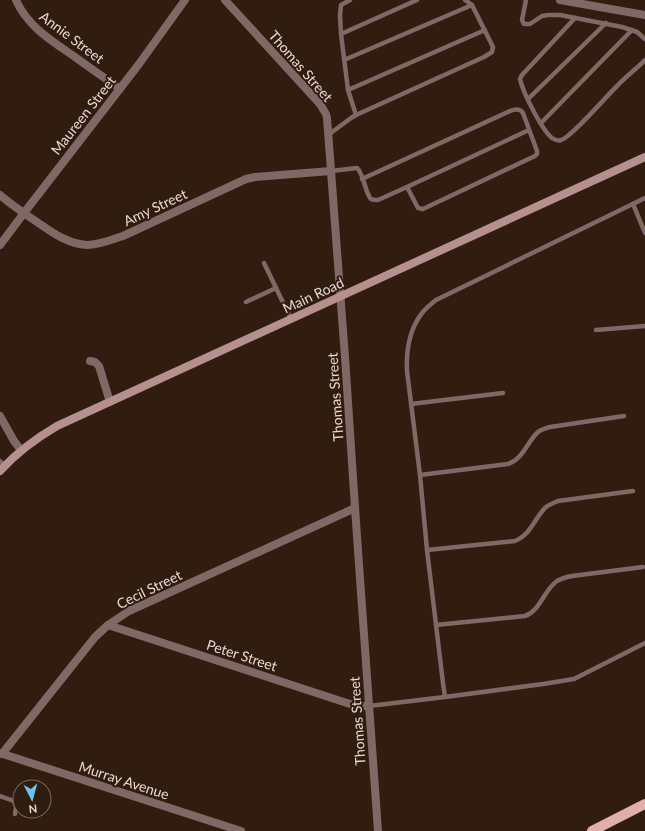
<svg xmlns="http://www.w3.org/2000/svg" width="645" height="831" viewBox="0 0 645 831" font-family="Lato,sans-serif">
<rect width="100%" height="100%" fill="#311c10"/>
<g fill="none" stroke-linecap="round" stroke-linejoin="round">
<!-- service -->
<g stroke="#806867" stroke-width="4.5">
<path d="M 526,0 L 522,20 L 524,24 L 530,24 L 542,16 L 548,15 L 560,15 L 622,27 L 637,32 L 645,39"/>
<path d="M 575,18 L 522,75 L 520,79 C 523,93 542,130 552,138 C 555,140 558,141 561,140 C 570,139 610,92 620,83 C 628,75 637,68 645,60"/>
<path d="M 341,34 L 340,15 L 341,5 L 350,0"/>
<path d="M 344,60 L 472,5"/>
<path d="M 348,90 L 485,30"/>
<path d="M 528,99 L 606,23"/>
<path d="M 356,115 L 348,90 L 341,34 L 417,0"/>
<path d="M 541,123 L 632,30"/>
<path d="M 328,135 L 351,118 L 356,115 L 484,57 L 492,52 L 493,47 L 472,5 L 465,0"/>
<path d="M 331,171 L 357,168 C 364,174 365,193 371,199 C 373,200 375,200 378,200 L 407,187 L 417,206 L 418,208 L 423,209 L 535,156 L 537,154 L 537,151 L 523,113 C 520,108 515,109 510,111 L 362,179"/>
<path d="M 407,187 L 529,130"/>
<path d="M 645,198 L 436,300 C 431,304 426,308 422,313 C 409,330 406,350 407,371 L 420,475 L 427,550 L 443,683 L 445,697 L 543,684 L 574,679 L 645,643"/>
<path d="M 633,204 L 645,233"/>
<path d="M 264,263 L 291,319"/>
<path d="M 246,302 L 276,288"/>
<path d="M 596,330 L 645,326"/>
<path d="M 411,404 L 503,393"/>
<path d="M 0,461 L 5,466"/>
<path d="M 420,475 L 508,464 C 523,459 527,442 538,432 C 542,429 546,428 550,427 L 624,416"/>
<path d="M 427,550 L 515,541 C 531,535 535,517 546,507 C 550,504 554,503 558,501 L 633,491"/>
<path d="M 436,625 L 525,616 C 540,611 544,590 557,581 C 562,578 567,577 572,576 L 643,567"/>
<path d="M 369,706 L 445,697"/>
<path d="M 0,796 L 14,801 L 16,807 L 15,814"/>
</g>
<!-- minor -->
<g stroke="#806867" stroke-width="8">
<path d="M 16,0 C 27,26 52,41 75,57 C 90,68 105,78 120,89"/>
<path d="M 225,0 L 320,104 L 326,114 L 327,118 L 345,357 L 355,508 L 378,831"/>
<path d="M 560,0 L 645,15"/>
<path d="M 0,195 C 12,205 25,214 37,222 C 53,233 68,244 87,245 C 99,245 111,240 123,236 L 246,179 L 255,177 L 331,171"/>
<path d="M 0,245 L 24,213 L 139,64 L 185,0"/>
<path d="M 90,361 L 95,362 L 99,366 L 110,402"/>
<path d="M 0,416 L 14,441 L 21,450"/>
<path d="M 108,625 L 350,704 L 358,706 L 369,706"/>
<path d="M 0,753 L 241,831"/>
<path d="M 2,754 L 95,637 L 108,625 L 129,611 L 355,508"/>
</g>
<!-- secondary -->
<path stroke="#b6908e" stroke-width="8" d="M 0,471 C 17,452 35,439 57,426 L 645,157"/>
<!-- primary -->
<path stroke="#e0afac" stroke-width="10" d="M 592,831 L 645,804"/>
</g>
<g text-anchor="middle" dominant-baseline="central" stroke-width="4" stroke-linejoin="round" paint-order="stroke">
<!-- street labels -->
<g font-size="14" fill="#e9d9d1" stroke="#311c10">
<text transform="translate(72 37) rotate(37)">Annie Street</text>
<text transform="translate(301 66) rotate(49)">Thomas Street</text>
<text transform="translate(83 115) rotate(-52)">Maureen Street</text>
<text transform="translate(155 207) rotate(-25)">Amy Street</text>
<text transform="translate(313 295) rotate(-25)">Main Road</text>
<text transform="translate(335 397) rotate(-94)">Thomas Street</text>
<text transform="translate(149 589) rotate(-26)">Cecil Street</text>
<text transform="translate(242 655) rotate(18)">Peter Street</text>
<text transform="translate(357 721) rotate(-94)">Thomas Street</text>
<text transform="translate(124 780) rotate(18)">Murray Avenue</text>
</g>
</g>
<!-- north arrow -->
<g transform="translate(32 799) rotate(174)"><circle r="19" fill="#311c10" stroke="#7b685d"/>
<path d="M0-3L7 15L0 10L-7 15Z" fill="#6bc3f2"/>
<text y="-6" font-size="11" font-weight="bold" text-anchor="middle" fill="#e9d9d1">N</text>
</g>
</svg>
